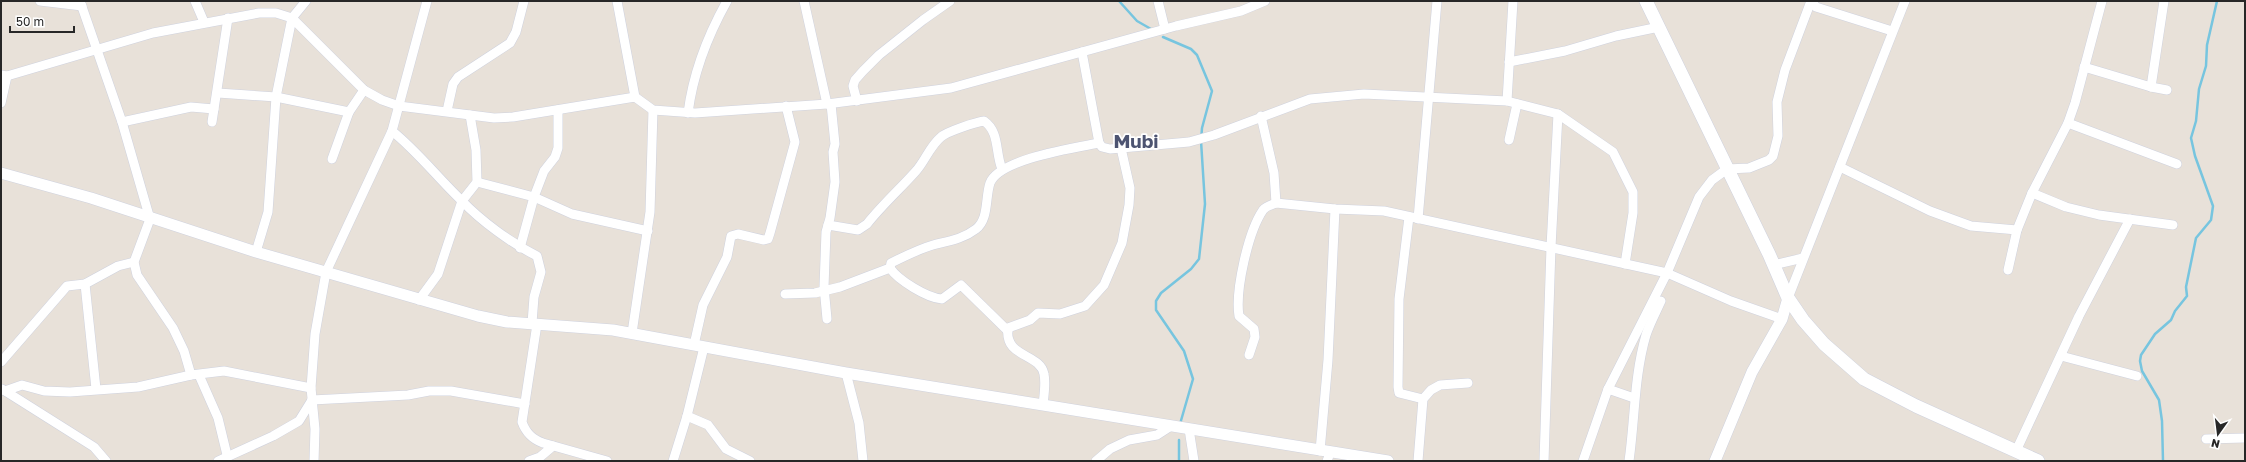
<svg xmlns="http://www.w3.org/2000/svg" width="2246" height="462" viewBox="0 0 2246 462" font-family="'Golos Text',sans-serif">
<rect width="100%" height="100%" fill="#e8e1d9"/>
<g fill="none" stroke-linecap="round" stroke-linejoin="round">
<!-- stream -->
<g stroke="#77c5df" stroke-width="2.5">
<path d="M 1119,1 L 1137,21 L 1151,29"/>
<path d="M 1163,37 L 1191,49 L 1197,55 L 1212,91 L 1202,128 L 1201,141 L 1205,204 L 1199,259 L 1191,269 L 1161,293 L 1156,301 L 1156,310 L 1184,351 L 1193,379 L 1180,424"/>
<path d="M 1179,440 L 1179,461"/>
<path d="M 2163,461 L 2162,421 L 2159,400 L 2142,371 L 2140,361 L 2141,355 L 2155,334 L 2171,320 L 2175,311 L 2187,296 L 2186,287 L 2196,238 L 2211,220 L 2213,206 L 2195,156 L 2191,138 L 2196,121 L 2199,89 L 2206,66 L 2207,45 L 2217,1"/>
</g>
<!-- minor casing -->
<g stroke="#cfd2de" stroke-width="10">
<g id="minor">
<path d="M 40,1 L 82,6"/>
<path d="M 80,1 L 122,122 L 150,219 L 134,262 L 137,275 L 173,328 L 184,351 L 191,375"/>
<path d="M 195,1 L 204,22"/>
<path d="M 617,1 L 635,97"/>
<path d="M 804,1 L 827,104"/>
<path d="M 1158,1 L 1165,29"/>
<path d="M 1811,1 L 1816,7 L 1892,31"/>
<path d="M 1082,52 L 1099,143 L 1102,147 L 1110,149 L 1189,142 L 1214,135 L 1310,99 L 1364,94 L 1507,101 L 1558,114 L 1613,152 L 1633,192 L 1633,213 L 1625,264"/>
<path d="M 1509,62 L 1565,51 L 1616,36 L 1659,27"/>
<path d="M 2084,67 L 2151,87 L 2167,90"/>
<path d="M 1,75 L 7,76 L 153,33 L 259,13 L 276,13 L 292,18 L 364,90 L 382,100 L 399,106 L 494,118 L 513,117 L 635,97 L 653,110 L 695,113 L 827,104 L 951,88 L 1176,26 L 1241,11 L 1265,1"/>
<path d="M 2151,87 L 2164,1"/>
<path d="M 218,93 L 276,97 L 349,112"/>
<path d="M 857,101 L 853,86 L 855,80 L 863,71 L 879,55 L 923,20 L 950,1"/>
<path d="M 1507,101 L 1513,1"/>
<path d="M 1,103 L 7,76"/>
<path d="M 447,111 L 453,84 L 458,77 L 510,43 L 516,32 L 524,1"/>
<path d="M 688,113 C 693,74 708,35 727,1"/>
<path d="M 1261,116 L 1274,173 L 1276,203"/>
<path d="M 122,122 L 191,107 L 214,109"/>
<path d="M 212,122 L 228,18"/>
<path d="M 2068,123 L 2177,164"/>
<path d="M 392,131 C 418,152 437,177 461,200 C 481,221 511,243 537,256 L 541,272 L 534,297 L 532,323"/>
<path d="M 1509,140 L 1517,104"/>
<path d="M 332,159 L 349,112 L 364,90"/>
<path d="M 1840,167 L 1930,211 L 1971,226 L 2017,230"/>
<path d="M 477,182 L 534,197 L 572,214 L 648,231"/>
<path d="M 2032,193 L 2066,207 L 2099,215 L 2173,225"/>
<path d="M 1409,217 L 1399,299 L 1398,387 L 1399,393 L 1423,399"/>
<path d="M 1418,219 L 1437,1"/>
<path d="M 828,225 L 858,230 L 867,224 C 882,205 900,189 916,171 C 925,161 930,146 941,137 C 946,132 976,122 984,121 C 1000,132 995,153 1002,169"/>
<path d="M 520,248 L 534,197 L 544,171 L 555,157 L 558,148 L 558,110"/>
<path d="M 256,252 L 268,212 L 276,97 L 292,18 L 306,1"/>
<path d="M 1773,265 L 1803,258"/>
<path d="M 890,268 C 898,280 927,298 942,299 L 961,285 L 1008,331"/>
<path d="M 2008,270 L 2017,230 L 2032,193 L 2068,123 L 2075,103 L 2102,1"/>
<path d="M 85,284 L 96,389"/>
<path d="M 785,294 L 815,293 L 840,287 L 890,268 L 891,263 C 905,256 919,249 933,245 C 949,241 963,239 976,229 C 989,219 985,198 990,183 C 999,159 1074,148 1099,143"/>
<path d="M 1788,298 L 1905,1"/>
<path d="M 419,300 L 438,274 L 462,201 L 477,182 L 476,150 L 470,115"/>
<path d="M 827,319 L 824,287 L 826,232 L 830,218 L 835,182 L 833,152 L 835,144 L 831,104"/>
<path d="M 537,324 L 522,422 C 526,433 532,439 543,443 L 607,461"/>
<path d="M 632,333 L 650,212 L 653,110"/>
<path d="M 694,345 L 703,305 L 727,257 L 731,236 L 738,234 L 764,240 L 768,239 L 770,233 L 795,142 L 786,106"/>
<path d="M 1249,355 L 1255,337 L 1254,329 L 1239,316 C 1235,291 1248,232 1263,210 C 1266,206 1271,205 1276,203 L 1335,209 L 1384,211 L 1667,273 L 1731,301 L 1782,319"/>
<path d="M 2061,356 L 2137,376"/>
<path d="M 1,362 L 67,286 L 85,284 L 118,266 L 134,262"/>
<path d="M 846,373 L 859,423 L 863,461"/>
<path d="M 199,375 L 218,418 L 227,455"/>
<path d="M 2,389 L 94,447 L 106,461"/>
<path d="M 1608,389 L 1634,398"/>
<path d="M 5,391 L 22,385 L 44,391 L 70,392 L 138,387 L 191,375 L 224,371 L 311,388"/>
<path d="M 312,400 L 408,395 L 429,391 L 451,391 L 525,404"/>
<path d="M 1043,405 C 1044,395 1046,383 1044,374 C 1040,353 1004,358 1008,328 L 1030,320 L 1038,313 L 1060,314 L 1085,306 L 1104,285 L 1122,243 L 1129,205 L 1130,188 L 1121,148"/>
<path d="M 687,416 L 708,425 L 726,449 L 750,461"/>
<path d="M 1189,429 L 1194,461"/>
<path d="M 2206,439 L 2245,438"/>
<path d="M 1320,451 L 1328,360 L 1335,209"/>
<path d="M 2016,451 L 2079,316 L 2130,219"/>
<path d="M 218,461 L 273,436 L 299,421 L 312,400"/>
<path d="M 314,461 L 315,429 L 311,388 L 315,334 L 326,272 L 392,131 L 427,1"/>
<path d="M 529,461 L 540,457 L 553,446"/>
<path d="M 673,461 L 687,416 L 704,347"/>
<path d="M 1096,461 L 1110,449 L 1129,440 L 1157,435 L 1171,426"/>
<path d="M 1327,461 L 1330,453"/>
<path d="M 1418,461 L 1423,399 L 1431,390 L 1440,385 L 1468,383"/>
<path d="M 1544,461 L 1551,247 L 1558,114"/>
<path d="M 1583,461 L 1608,389 L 1667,273 L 1699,197 L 1712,180 L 1727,169 L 1749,168 L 1769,160 L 1773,156 L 1778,136 L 1777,102 L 1785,70 L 1811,1"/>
<path d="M 1629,461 C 1635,419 1634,376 1646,335 C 1650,323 1656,312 1661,301"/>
</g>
</g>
<!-- tertiary casing -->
<g stroke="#cfd2de" stroke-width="12">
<g id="tertiary">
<path d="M 1,173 L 91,198 L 256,252 L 478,316 L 507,322 L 613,330 L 846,373 L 1388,461"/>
<path d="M 1715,461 L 1752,372 L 1782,319 L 1788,298"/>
</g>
</g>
<!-- secondary casing -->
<g stroke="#cfd2de" stroke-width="14">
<path id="secondary" d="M 1646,1 L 1769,254 L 1788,298 L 1803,320 L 1824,344 L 1864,379 L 1916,406 L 2038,461"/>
</g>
<!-- minor -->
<use href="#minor" stroke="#fff" stroke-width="9"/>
<!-- tertiary -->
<use href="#tertiary" stroke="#fff" stroke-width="11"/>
<!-- secondary -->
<use href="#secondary" stroke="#fff" stroke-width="13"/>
</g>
<g text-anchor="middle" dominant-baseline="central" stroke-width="3.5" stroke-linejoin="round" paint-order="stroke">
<!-- town labels -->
<g font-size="19" font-weight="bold" fill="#4d5471" stroke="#fff">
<text x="1136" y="140">Mubi</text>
</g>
</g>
<!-- border -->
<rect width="2246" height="462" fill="none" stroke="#272727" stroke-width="4"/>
<!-- north arrow -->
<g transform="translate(2218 434) rotate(194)" stroke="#ffffff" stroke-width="3" paint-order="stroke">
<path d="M0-3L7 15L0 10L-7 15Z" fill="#272727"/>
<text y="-6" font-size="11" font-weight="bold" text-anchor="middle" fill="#272727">N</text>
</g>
<!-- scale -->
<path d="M10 26v6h64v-6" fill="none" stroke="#272727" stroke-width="2"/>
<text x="16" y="26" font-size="12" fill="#272727" stroke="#ffffff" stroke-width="3" paint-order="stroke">50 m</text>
</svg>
